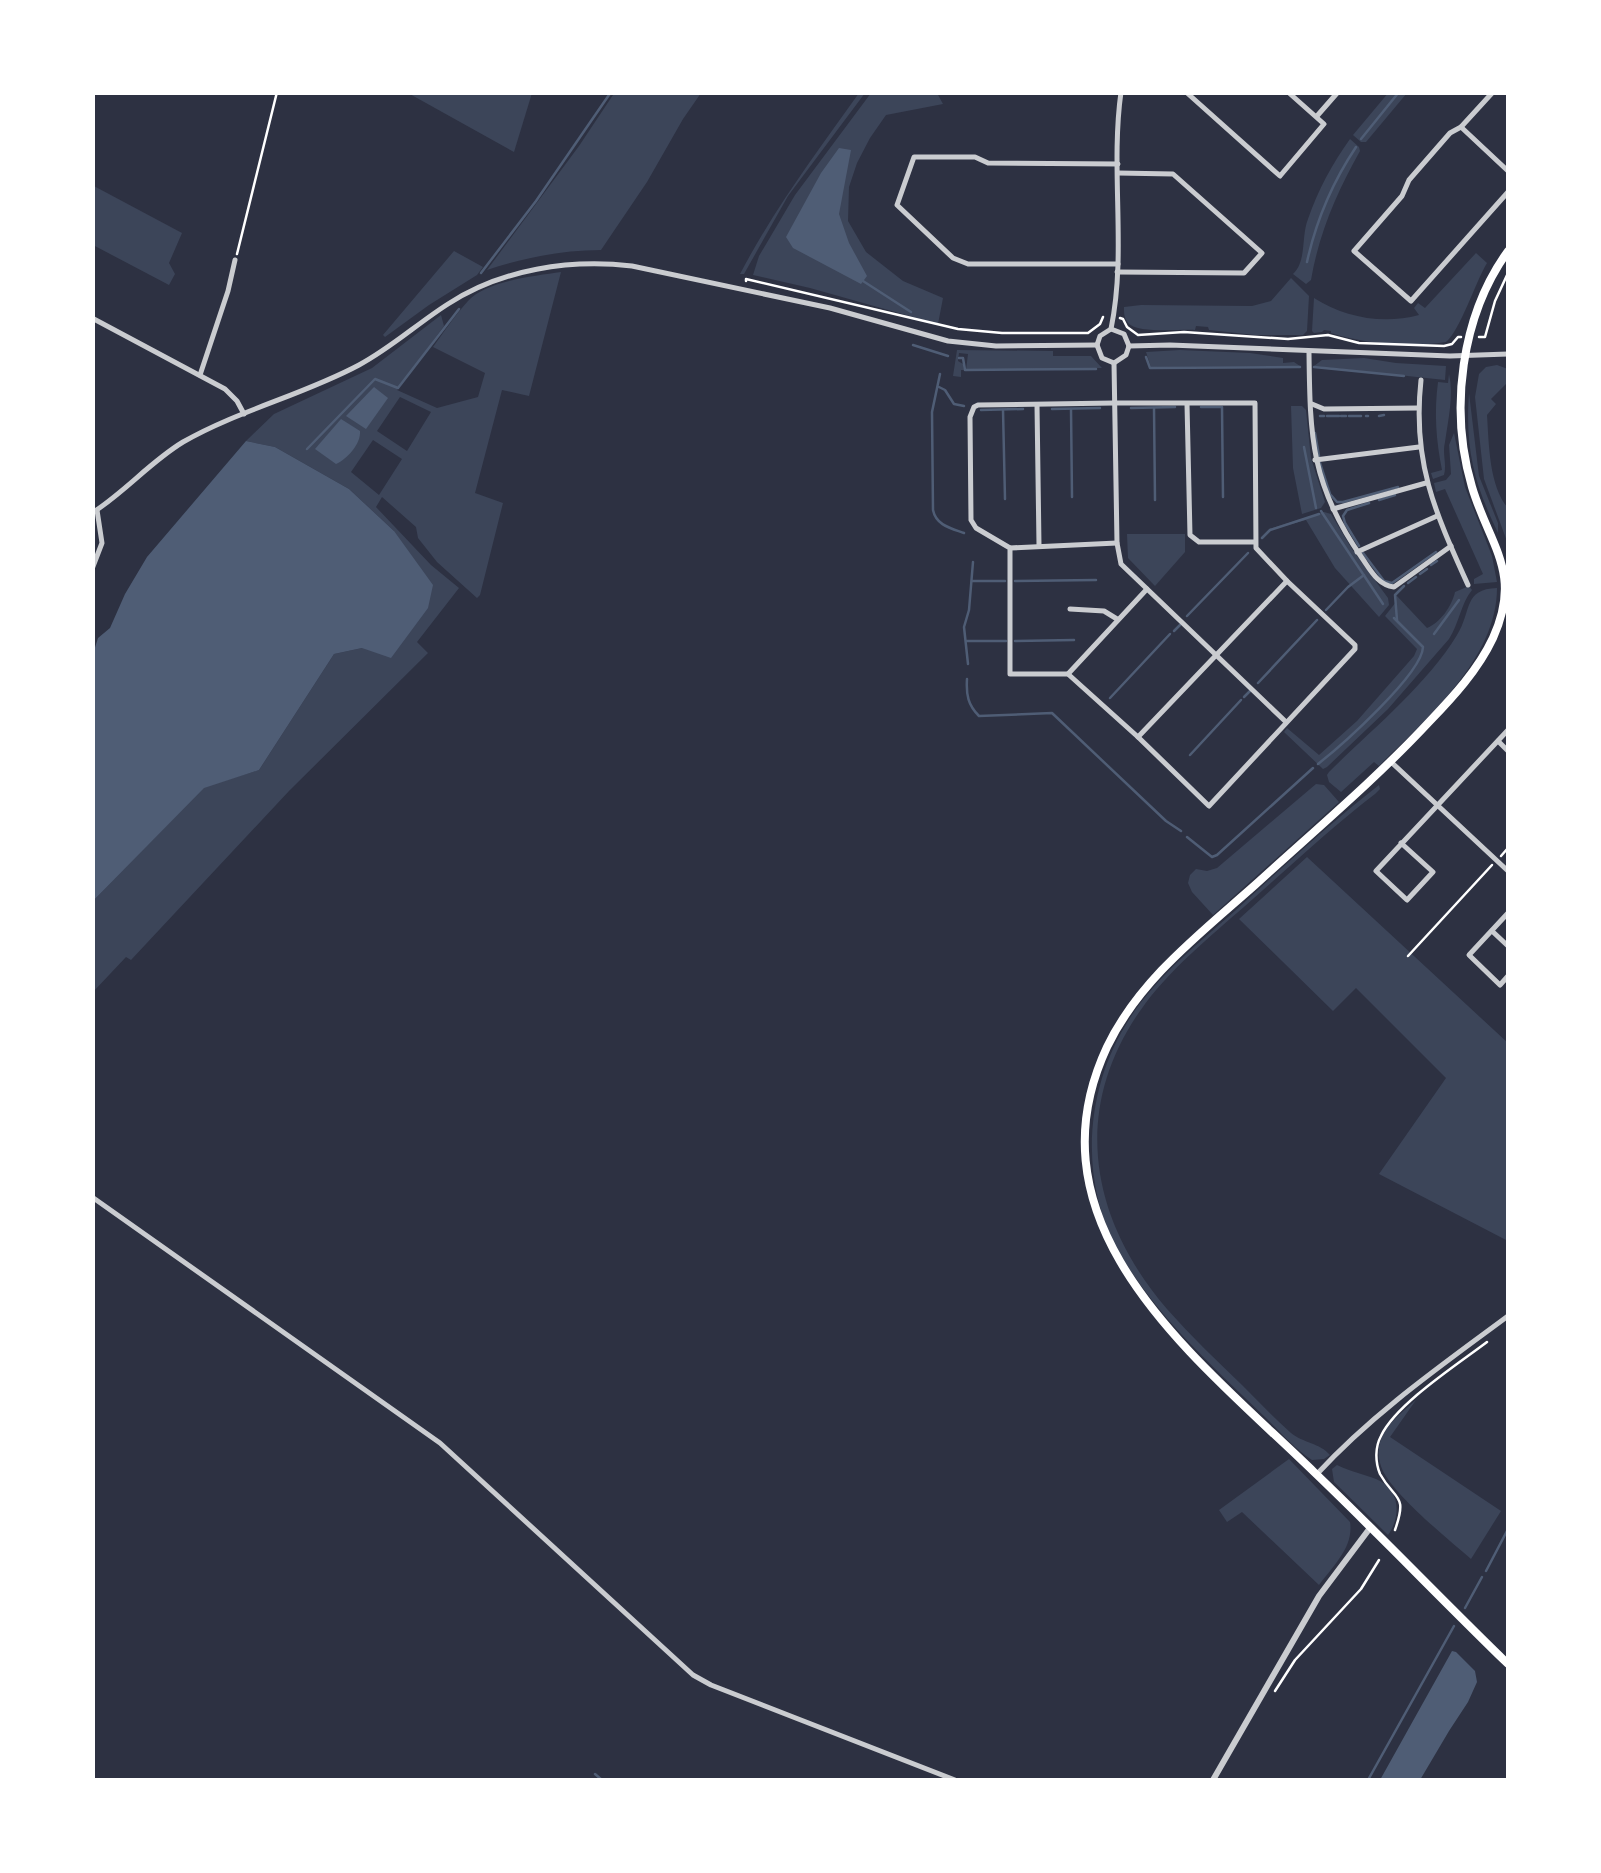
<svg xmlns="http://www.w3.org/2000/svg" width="1601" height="1873" viewBox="0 0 1601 1873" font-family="'Sofia Sans Condensed',sans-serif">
<rect width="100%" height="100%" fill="#2d3142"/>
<!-- green -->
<g fill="#3c4559" fill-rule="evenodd">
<path d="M 615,92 L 701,93 L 683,119 L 647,182 L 601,250 C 562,250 523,258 487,270 L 579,146 Z"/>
<path d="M 1389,92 L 1407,93 L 1366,142 L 1361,142 L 1353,135 Z"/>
<path d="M 408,93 L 532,93 L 514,152 Z"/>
<path d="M 859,93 L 865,93 L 788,196 L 744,274 L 740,274 C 774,209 817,152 859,93 Z"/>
<path d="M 871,93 L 937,93 L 943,104 L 886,115 L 870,138 L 857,163 L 849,187 L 848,221 L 866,252 L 903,281 L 943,298 L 938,324 L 810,288 L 753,275 L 759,256 L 795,195 Z"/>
<path d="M 1350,139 L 1359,147 L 1360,151 C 1337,192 1319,233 1311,280 L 1306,284 L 1293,274 C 1307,261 1301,236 1308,219 C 1318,190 1332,164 1350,139 Z"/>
<path d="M 92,185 L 182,233 L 169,263 L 175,274 L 169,285 L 93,245 Z"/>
<path d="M 454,251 L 483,267 L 477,275 L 429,305 L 385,337 L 383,335 Z"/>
<path d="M 1476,253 L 1487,263 C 1475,283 1460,331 1446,342 C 1409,348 1366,344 1331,333 L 1331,331 L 1324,330 L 1322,332 L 1314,333 L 1312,331 L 1314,298 C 1344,317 1382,325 1419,315 L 1414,308 L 1418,303 L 1425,308 Z"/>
<path d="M 561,272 L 529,396 L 502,390 L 475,493 L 503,503 L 480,595 L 477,598 L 437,562 L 418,538 L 416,527 L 382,497 L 376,507 L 431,565 L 459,588 L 417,642 L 428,653 L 289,791 L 131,960 L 126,957 L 93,992 L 93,901 L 204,787 L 259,770 L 334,654 L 362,648 L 394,531 L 349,489 L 275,447 L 246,441 L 274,414 L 372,368 L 441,315 L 444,326 L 397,390 L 437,408 L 478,397 L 485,373 L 433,347 C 444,332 455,315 468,301 C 486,281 534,276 561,272 ZM 400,397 L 431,412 L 407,451 L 377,431 ZM 373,440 L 402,459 L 379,495 L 351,472 Z"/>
<path d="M 1291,278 L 1309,296 L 1307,331 L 1303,335 L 1255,335 L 1209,330 L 1208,327 L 1196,326 L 1195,330 C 1180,329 1138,334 1128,323 C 1124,318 1124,313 1124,307 L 1141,305 L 1252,306 L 1271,301 Z"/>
<path d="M 957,350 L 1053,351 L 1053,356 L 1091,356 L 1102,368 L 966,370 L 968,354 L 959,353 L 958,361 L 963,364 L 964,370 L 961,370 L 961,377 L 953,376 Z"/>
<path d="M 1180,350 L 1250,353 L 1283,358 L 1283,363 L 1294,362 L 1300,366 L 1151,367 L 1146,352 Z"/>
<path d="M 1364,358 L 1396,363 L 1446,366 L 1445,380 L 1314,366 L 1322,360 Z"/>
<path d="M 1497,365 L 1508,369 L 1508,382 L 1491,399 L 1496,404 L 1487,415 C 1489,444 1489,486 1508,508 L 1508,544 L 1484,479 L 1475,397 L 1479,374 L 1486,367 Z"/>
<path d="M 1449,374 C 1454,395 1448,421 1445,442 C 1442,453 1447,464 1444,475 L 1433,479 L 1431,473 L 1442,470 C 1436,440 1434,412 1438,382 L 1448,383 Z"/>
<path d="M 1469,393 L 1479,476 L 1498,523 L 1498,533 C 1474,483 1465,449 1469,393 Z"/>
<path d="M 1291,406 L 1302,406 L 1306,410 L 1311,458 L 1325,502 L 1321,508 L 1302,514 L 1293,468 Z"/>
<path d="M 1454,433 L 1465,487 L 1492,556 L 1497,582 L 1474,584 L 1474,579 L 1483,574 L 1445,489 L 1436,492 L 1434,483 L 1446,480 L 1451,474 L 1449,445 Z"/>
<path d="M 1324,512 L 1331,514 L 1352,549 L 1388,598 L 1389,605 L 1379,617 L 1335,568 L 1306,520 L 1270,530 L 1269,529 Z"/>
<path d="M 1127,534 L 1185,534 L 1185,552 L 1155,586 L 1128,558 Z"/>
<path d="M 1469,586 L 1472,590 C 1461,603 1459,624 1449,639 L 1388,709 L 1327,767 L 1323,769 L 1284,732 L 1287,728 L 1319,755 L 1357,721 L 1414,656 L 1417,649 L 1385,616 L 1396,602 L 1396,595 L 1427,628 C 1440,623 1452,606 1455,592 Z"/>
<path d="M 1497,588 C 1497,659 1426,719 1379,766 L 1374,762 L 1341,792 L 1329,782 L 1327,775 L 1329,772 C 1371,730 1426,686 1457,635 C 1472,611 1463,589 1497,588 Z"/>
<path d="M 1316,784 L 1324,785 L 1339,802 L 1213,915 L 1192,892 L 1188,883 L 1190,875 L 1196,869 L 1207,871 L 1217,868 Z"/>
<path d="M 1379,785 L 1380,789 L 1375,794 C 1333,826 1294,863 1254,898 C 1217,931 1175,964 1145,1004 C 1070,1105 1088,1217 1167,1309 C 1191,1336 1217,1361 1242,1385 C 1258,1401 1274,1418 1291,1433 C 1303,1443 1320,1443 1330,1455 L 1324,1459 L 1312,1460 C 1295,1449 1281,1433 1267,1419 C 1238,1391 1208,1363 1181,1334 C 1157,1308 1135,1280 1117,1249 C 1078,1177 1086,1085 1130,1018 C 1158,975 1199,943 1236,910 C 1283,867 1329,824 1379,785 Z"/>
<path d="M 1307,857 L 1508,1043 L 1508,1241 L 1379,1174 L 1446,1078 L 1356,988 L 1333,1011 L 1239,919 Z"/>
<path d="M 1416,1400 L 1390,1437 L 1501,1511 L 1471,1559 C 1448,1539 1396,1497 1383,1471 C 1377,1459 1377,1445 1384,1433 C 1391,1420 1405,1410 1416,1400 Z"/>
<path d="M 1289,1459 L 1350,1522 C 1354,1547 1333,1566 1319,1585 L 1242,1512 L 1227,1522 L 1219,1510 Z"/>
<path d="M 1337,1465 C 1352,1472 1363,1474 1376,1479 C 1401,1489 1401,1517 1388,1535 L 1334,1482 L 1332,1469 Z"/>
</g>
<!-- water -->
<g fill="#4f5d75">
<path d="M 839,148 L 851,150 L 839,214 L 849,243 L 867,276 L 861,284 L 793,248 L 786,237 L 821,173 Z"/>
<path d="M 374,387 L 388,398 L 366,429 L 346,416 Z"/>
<path d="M 341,419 L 360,431 C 361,444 347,459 336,464 L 315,449 Z"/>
<path d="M 246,441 L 275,447 L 349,489 L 394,531 L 433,585 L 428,608 L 391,658 L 362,648 L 334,654 L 259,770 L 204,788 L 93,901 L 92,657 L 98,638 L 110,628 L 125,594 L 147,557 Z"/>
<path d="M 1452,1651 L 1456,1652 L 1475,1671 L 1477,1682 L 1468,1702 L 1449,1731 L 1420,1780 L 1380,1780 Z"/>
</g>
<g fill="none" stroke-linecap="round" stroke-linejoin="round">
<!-- stream -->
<g stroke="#4f5d75" stroke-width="2.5">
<path d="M 1361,139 L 1399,92"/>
<path d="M 1307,262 C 1316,221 1332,183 1356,147"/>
<path d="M 481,273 L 536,201 L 611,92"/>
<path d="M 863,281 L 911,312"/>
<path d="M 913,345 L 948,356"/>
<path d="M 1146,357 L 1150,368 L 1300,367"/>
<path d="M 959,358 L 963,358 L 965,370 L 1096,369"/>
<path d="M 1314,367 L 1404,376"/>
<path d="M 940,374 L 932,412 L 933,510 C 936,525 950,528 964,533"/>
<path d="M 939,387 L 945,390 L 954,404 L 964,406"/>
<path d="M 1201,407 L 1222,407 L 1223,497"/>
<path d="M 1131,408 L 1175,407"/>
<path d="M 1154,408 L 1155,500"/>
<path d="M 1052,409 L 1100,408"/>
<path d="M 1071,409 L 1072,497"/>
<path d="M 981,410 L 1023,409"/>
<path d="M 1003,410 L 1005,499"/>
<path d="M 1320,416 L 1324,416"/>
<path d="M 1327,416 L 1339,416"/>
<path d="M 1341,416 L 1346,416"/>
<path d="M 1349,416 L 1361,416"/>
<path d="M 1366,416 L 1368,416"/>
<path d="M 1379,416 L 1384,415"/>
<path d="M 1315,433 L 1319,456"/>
<path d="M 1304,447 L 1316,508"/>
<path d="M 307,449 L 375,379 L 398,388 L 459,309"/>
<path d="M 1320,463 L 1330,494 L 1337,502 L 1343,502 L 1398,487"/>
<path d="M 1379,500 L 1395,495"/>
<path d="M 1321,511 L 1383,604"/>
<path d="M 1262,538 L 1270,530 L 1319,514"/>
<path d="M 1359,546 L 1345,523 L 1343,516 L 1347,510 L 1369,503"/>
<path d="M 1363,553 L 1384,581 L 1392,583 L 1436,552"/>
<path d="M 1431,565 L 1437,561"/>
<path d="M 1420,574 L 1427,569"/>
<path d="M 972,581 L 1005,581"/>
<path d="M 1015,581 L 1096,580"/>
<path d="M 1408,583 L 1416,577"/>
<path d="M 1326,610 L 1348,587 L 1364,575"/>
<path d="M 1187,616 L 1248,553"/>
<path d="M 1397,620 L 1395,595 L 1404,586"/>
<path d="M 1174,631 L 1180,625"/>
<path d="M 1434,634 L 1459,600"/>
<path d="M 967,641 L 1006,641"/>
<path d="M 1015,641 L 1074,640"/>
<path d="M 968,664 L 964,627 L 969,610 L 973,562"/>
<path d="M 967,679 C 966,695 968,705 979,716 L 1052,713 L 1166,821 L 1181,831"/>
<path d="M 1258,683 L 1317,620"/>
<path d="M 1244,697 L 1250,691"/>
<path d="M 1110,698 L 1170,634"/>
<path d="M 1190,755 L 1241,700"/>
<path d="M 1318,764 C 1341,746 1422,674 1423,647 L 1394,618"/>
<path d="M 1187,837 L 1212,857 L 1217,855 L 1313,768"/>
<path d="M 1486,1571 L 1508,1529"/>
<path d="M 1465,1608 L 1482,1577"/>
<path d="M 595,1774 L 602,1780"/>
<path d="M 1368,1780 L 1454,1626"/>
</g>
<!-- path -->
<g stroke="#fff" stroke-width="2.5">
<path d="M 237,254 L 277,92"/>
<path d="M 746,281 L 746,279 L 958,329 L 1002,333 L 1088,333 L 1100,324 L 1103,317"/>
<path d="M 1120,318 L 1123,319 L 1127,327 L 1138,335 L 1184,332 L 1288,339 L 1328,335 L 1359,343 L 1444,346 L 1452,344 L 1458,337 L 1461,337"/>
<path d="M 1479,337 L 1485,337 L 1495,301 L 1508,273"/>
<path d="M 1501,856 L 1508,848"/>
<path d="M 1408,956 L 1492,865"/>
<path d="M 1395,1530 C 1408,1493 1395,1501 1380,1474 C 1375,1462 1375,1447 1381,1436 C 1396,1404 1458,1364 1487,1342"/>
<path d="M 1275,1691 L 1295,1660 L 1361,1589 L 1379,1560"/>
</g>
<!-- minor -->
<g stroke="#caccd0" stroke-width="5">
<path d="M 1186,92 L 1280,176 L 1324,124 L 1288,92"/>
<path d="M 1493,92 L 1461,127 L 1450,133 L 1409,180 L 1402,196 L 1354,251 L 1411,301 L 1508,192"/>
<path d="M 1317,116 L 1338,92"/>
<path d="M 1461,127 L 1508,171"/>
<path d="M 1118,264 L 968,264 L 953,258 L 897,205 L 914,157 L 975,157 L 988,163 L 1118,164"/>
<path d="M 1117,272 L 1244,273 L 1262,253 L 1173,174 L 1118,173"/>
<path d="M 92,318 L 225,389 L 237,401 L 244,414"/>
<path d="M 1111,329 C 1127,252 1110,171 1121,92"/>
<path d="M 1097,345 L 1102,358 L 1114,363 L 1126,355 L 1129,346"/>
<path d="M 1097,345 L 1100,336 L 1111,329 L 1124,334 L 1129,346"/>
<path d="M 1129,346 L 1170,345 L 1450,356 L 1508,354"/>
<path d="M 1309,353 C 1310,438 1311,485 1362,558 C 1371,571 1378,585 1394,587 L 1451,546"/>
<path d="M 1114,363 L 1117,543 L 1121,564 L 1286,722"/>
<path d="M 200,375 L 228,291 L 235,260"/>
<path d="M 1421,380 C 1412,462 1435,512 1468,585"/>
<path d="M 1114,403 L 1255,403 L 1256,548 L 1287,581 L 1355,645 L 1355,649 L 1209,806 L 1138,737 L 1068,674 L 1010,674 L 1010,548 L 976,528 L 971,520 L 970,417 L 974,407 L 978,405 Z"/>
<path d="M 1187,404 L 1190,535 L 1199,542 L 1255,542"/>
<path d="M 1312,404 L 1324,409 L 1418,408"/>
<path d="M 1037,405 L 1039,545"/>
<path d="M 1315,460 L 1419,447"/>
<path d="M 1333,509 L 1426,483"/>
<path d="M 92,513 C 125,492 150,462 183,442 C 239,410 303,395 359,365 C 391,348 418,323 448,304 C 502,269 569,259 632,266 L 830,308 L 948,341 L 996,346 L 1097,345"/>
<path d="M 1010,548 L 1117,543"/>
<path d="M 1357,552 L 1437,516"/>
<path d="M 92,569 L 102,543 L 97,510"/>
<path d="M 1070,609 L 1104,611 L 1117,619"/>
<path d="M 1068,674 L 1147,589"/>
<path d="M 1138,737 L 1287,581"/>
<path d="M 1498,741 L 1508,751"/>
<path d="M 1390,761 L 1508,871"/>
<path d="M 1401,843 L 1433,872 L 1407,900 L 1376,871 L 1508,730"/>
<path d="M 1508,913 L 1469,955 L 1500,985 L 1508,976"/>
<path d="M 1492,931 L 1508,946"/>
<path d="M 92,1197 L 440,1443 L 693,1675 L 711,1685 L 955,1780"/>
<path d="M 1317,1474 C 1373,1413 1442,1365 1508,1316"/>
</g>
<!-- tertiary -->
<path stroke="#caccd0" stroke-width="6" d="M 1213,1780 L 1319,1596 L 1370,1528"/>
<!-- secondary -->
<path stroke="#fff" stroke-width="8" d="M 1508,251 C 1461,316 1449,410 1472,487 C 1489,545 1523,572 1493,638 C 1478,670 1453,697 1429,722 C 1375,780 1314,831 1255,885 C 1201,933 1139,980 1107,1047 C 1022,1229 1200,1361 1314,1472 C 1380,1535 1443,1601 1508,1664"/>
</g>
<!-- border -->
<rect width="1601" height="1873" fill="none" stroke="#ffffff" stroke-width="190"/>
</svg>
